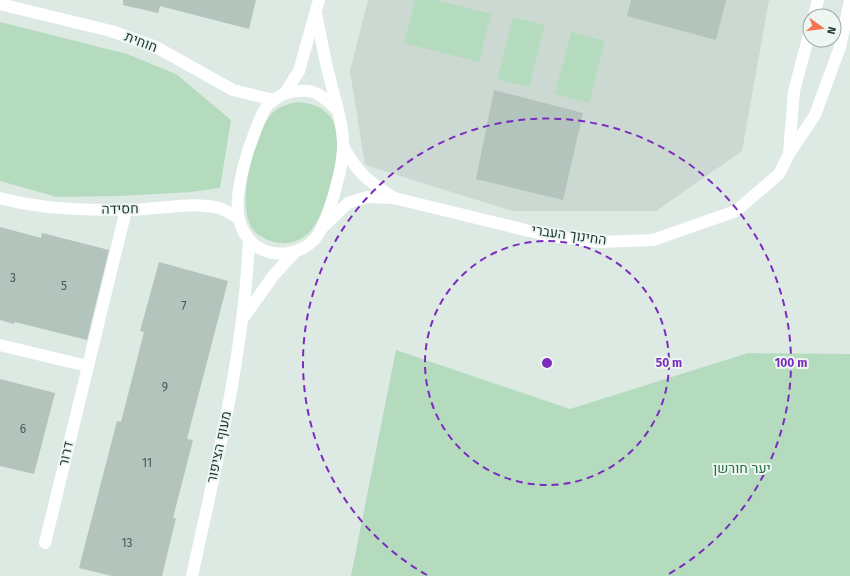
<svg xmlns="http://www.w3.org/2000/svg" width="850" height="576" viewBox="0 0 850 576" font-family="'Fira Sans',Heebo,sans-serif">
<rect width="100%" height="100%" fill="#dde9e3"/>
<!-- built -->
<path fill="#cbd9d2" d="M 368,0 L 769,0 L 742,151 L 656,211 L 512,211 L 365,165 L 350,71 Z"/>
<!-- green -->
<g fill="#b5dbbe">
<path d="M 415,0 L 436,0 L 491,14 L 479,62 L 404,43 Z"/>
<path d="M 513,17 L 545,25 L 529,87 L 497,79 Z"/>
<path d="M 0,22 L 127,54 L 176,74 L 231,120 L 220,188 L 191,192 L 120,196 L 57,197 L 0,181 Z"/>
<path d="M 571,32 L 605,41 L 589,103 L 555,94 Z"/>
<path d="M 298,102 C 311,103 324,107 332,119 C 346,142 328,209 312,229 C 305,239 292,244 280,243 C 271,242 262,238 255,232 C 234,210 253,139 269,117 C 276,107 287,104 298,102 Z"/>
<path d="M 396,350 L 570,409 L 748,353 L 850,354 L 850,576 L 351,576 Z"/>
</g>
<!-- building -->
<g fill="#b2c4bc">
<path d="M 123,0 L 256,0 L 249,29 L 160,6 L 158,13 L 123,5 Z"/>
<path d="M 631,0 L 726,0 L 716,40 L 627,16 Z"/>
<path d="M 494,90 L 583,113 L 563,200 L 476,179 Z"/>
<path d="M 0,227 L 41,238 L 42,233 L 109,250 L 87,340 L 15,322 L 14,324 L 0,320 Z"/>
<path d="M 159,262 L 228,281 L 187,439 L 193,440 L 173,518 L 176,518 L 162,576 L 112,576 L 79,568 L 117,421 L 121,422 L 144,332 L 140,331 Z"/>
<path d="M 0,379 L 55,393 L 34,474 L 0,466 Z"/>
</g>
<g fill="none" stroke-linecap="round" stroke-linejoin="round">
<!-- minor -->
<g stroke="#fff" stroke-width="12">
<path d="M 0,4 L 111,31 L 156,47 L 233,90 L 274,100"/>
<path d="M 316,14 C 321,36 324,58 330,79 C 335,101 343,122 343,144 C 344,165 328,223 315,239 C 301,254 277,258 259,248 C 249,242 242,231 239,219 C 234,199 243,167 249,148 C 254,135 258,121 265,109 C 274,94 297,88 313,92 C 323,95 330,103 337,110"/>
<path d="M 814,16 L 818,0"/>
<path d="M 285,93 L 299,71 L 319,0"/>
<path d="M 343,146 C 359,175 367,180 394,198"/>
<path d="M 789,153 L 794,91 L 810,31"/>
<path d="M 0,198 C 39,209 84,210 125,210 C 155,210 189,201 219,208 C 226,210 232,215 238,218"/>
<path d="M 322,228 L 348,203 L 367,197 L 394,198 L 550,236 L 599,242 L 653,240 L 736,211 L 779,174 L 789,154 L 815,115 L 840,47 L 850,1"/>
<path d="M 244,317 L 273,276 L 295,252"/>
<path d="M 0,345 L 87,366"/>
<path d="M 45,543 L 126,210"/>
<path d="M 192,576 C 216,465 244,354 249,240"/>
</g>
</g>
<!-- distance rings -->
<g fill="none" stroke="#7b2cbf" stroke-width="2" stroke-dasharray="7 5">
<circle cx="547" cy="363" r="122"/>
<path d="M427 575A244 244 0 1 1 667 575"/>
</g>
<g text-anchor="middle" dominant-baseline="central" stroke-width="4" stroke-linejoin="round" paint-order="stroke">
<!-- number labels -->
<g font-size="12" fill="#445b54">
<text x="13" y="278">3</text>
<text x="64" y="286">5</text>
<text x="184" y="306">7</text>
<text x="165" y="387">9</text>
<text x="23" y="429">6</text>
<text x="147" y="463">11</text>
<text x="127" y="543">13</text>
</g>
<!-- street labels -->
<g font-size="14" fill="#1f3831" stroke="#edf6f1">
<text transform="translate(141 42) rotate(21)">חוחית</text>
<text transform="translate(120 209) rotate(-1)">חסידה</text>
<text transform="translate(569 235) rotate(8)">החינוך העברי</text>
<text transform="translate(219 447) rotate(-78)">מעוף הציפור</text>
<text transform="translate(66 454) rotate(-77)">דרור</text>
</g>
<!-- park labels -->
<g font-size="14" fill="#296f42" stroke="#edf6f1">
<text x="742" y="468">יער חורשן</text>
</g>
</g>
<circle cx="547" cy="363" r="6" fill="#7b2cbf" stroke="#edf6f1" stroke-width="2"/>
<g font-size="12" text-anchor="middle" font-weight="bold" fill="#7b2cbf" stroke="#edf6f1" stroke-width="4" stroke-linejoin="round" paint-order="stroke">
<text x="669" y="367">50 m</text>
<text x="791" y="367">100 m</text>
</g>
<!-- north arrow -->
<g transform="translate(822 28) rotate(104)"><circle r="19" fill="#edf6f1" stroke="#9baaa4"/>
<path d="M0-3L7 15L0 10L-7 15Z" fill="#f37551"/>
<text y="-6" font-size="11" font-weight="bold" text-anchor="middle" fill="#1f3831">N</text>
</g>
</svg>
